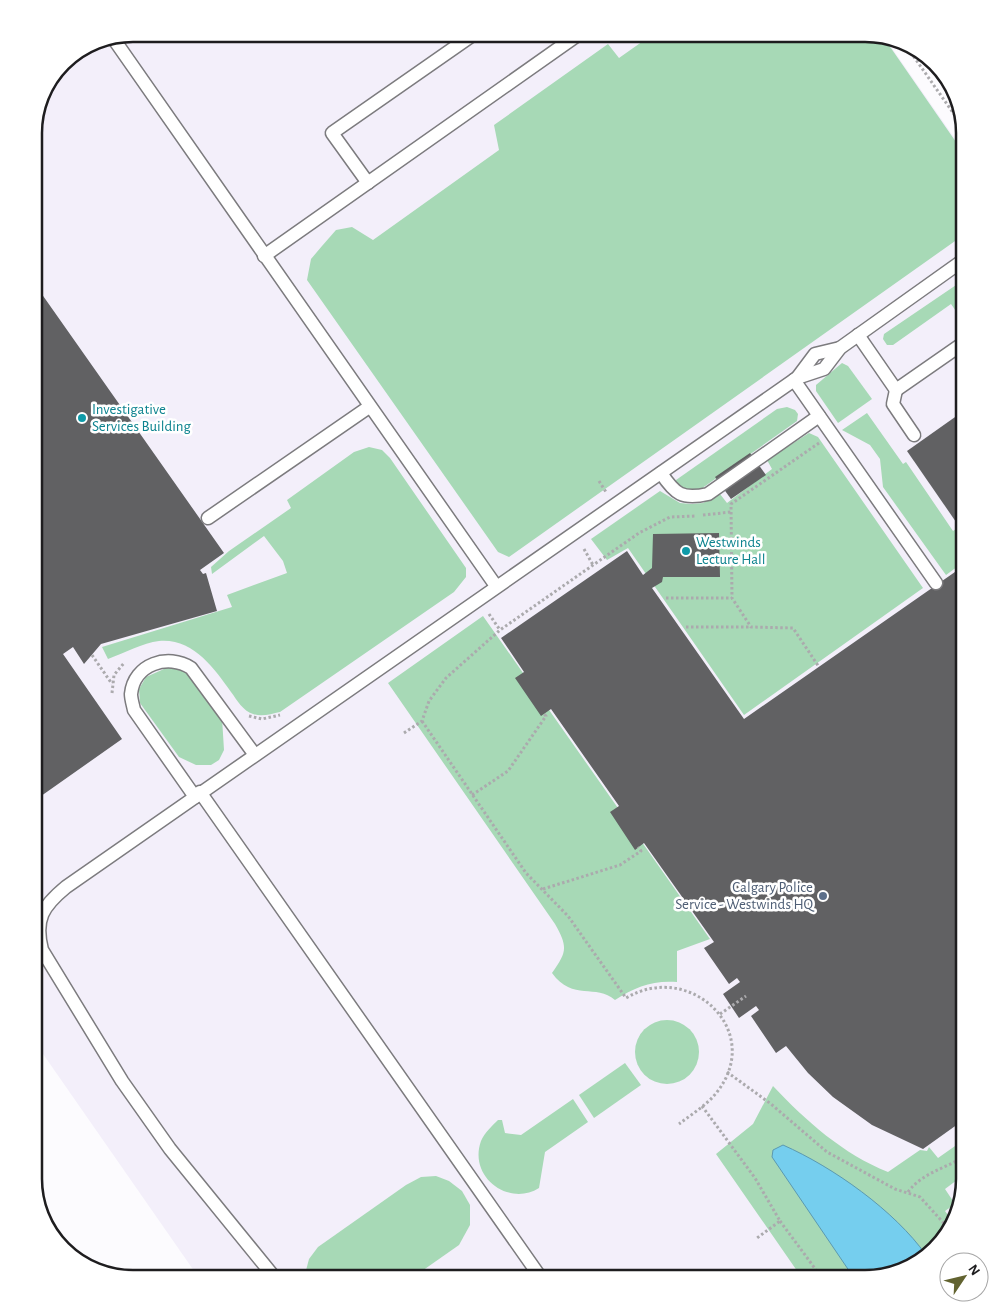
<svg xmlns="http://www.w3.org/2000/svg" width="999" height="1312" viewBox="0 0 999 1312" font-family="'Alegreya Sans',sans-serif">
<rect width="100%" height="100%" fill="#fcfbfe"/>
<!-- built -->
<path fill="#f3effa" d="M 134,34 L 871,34 L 885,38 L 965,153 L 965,1178 L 952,1228 L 920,1262 L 865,1278 L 199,1278 L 34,1041 L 34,127 L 44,90 L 68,59 L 96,41 Z"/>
<!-- green -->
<g fill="#a7d9b6">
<path d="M 653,34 L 871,34 L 884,38 L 965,155 L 965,234 L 509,557 L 498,552 L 307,280 L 311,259 L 322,246 L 336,230 L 352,227 L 373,240 L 499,150 L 494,125 L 608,44 L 619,58 Z"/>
<path d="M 962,281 L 965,285 L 965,324 L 951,304 L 893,345 L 887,345 L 883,339 L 884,334 Z"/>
<path d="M 842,363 L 848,366 L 872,399 L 838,423 L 816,391 L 816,385 Z"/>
<path d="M 787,407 L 795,410 L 798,414 L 797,421 L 701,489 L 691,492 L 676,484 L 676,480 L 777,409 Z"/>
<path d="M 867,413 L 903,464 L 906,462 L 953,531 L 956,529 L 965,542 L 965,561 L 946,575 L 883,487 L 880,459 L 870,445 L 842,430 Z"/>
<path d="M 809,433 L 818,437 L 923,588 L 744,715 L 628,548 L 607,560 L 591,539 L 660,491 L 680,503 L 691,504 L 703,503 L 720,494 L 727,503 L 772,469 L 767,460 Z"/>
<path d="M 369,447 L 382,450 L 390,458 L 466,568 L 466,577 L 454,592 L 280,712 C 271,714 262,717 253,714 C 243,711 237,700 231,692 C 214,668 193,638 159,641 C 143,643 124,653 108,659 L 102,647 L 232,607 L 227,595 L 287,573 L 283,561 L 264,536 L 212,574 L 211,567 L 229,551 L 291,508 L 287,500 L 354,452 Z"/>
<path d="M 483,616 L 710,939 L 677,951 L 677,982 C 653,980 635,987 615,1000 C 596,983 573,1002 552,973 C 567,952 568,947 555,924 L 388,683 Z"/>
<path d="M 173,665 L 185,670 L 222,718 L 224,750 L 219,760 L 211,765 L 196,765 L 179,757 L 140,703 L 139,689 L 146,677 Z"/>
<circle cx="667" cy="1052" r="32"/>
<path d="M 625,1063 L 641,1085 L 594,1118 L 579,1095 Z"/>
<path d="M 773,1086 C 806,1121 843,1154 888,1172 L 920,1150 L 927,1151 L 929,1147 L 938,1158 L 965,1139 L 965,1174 L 945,1189 L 955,1204 L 945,1211 L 953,1222 L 952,1228 L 920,1262 L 865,1278 L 802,1278 L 716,1154 L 753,1124 Z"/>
<path d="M 573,1099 L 588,1122 L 545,1152 L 539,1188 C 509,1207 468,1177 481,1141 C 485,1132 492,1126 498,1120 L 502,1120 L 505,1133 L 521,1135 Z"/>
<path d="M 436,1176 L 449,1181 L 462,1191 L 470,1205 L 470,1225 L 459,1245 L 412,1278 L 304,1278 L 309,1259 L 318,1247 L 406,1185 L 421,1177 Z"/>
</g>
<!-- water -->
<path fill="#75ceee" stroke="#5b99b0" d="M 783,1145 C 833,1167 895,1211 926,1255 L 920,1262 L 865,1278 L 854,1278 L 772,1157 L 773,1150 Z"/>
<!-- building -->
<g fill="#616163">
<path d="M 34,283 L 224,553 L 200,570 L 203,574 L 206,573 L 217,611 L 101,644 L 84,664 L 73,647 L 63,654 L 122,739 L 34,801 Z"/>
<path d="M 965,410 L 965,535 L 907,451 Z"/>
<path d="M 750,453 L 766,475 L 731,499 L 715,477 Z"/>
<path d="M 719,533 L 720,577 L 663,577 L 662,582 L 652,588 L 744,719 L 965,565 L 965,1104 L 960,1108 L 965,1119 L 923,1149 L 872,1125 L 833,1097 L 808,1073 L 786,1046 L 776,1053 L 751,1016 L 759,1010 L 756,1006 L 739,1018 L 723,994 L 740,982 L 737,978 L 729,984 L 704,948 L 714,942 L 644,843 L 635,850 L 610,812 L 619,806 L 551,709 L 541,716 L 515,678 L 524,672 L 501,638 L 627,551 L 643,575 L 652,568 L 653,534 Z"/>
</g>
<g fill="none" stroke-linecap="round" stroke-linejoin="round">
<!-- lane casing -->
<g stroke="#7c7b7e" stroke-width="15">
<g id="lane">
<path d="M 113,38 L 496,586"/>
<path d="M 368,183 L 332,133 L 474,34"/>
<path d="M 264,256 L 579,34"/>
<path d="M 858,335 L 896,390 L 965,342"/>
<path d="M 797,378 L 815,354 L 840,348"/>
<path d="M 794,380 L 936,583"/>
<path d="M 896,390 L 893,404 L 914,435"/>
<path d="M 661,473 C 675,494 682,500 708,494 L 819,416"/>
<path d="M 208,518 L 369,407"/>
<path d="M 200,792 L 541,1278"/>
<path d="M 195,797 L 134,710 C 133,705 131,699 131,694 C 134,664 168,653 191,668 L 255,755"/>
<path d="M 275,1278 L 170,1149 L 122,1081 L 42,950 C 34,919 43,906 66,887 L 797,378 L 824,369 L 840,348 L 965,259"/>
</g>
</g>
<!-- path -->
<g stroke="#abaaad" stroke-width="3" stroke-dasharray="2.5 2.5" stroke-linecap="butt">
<path d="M 905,44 L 963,127"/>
<path d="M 819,443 L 731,504 L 732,598 L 751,627 L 793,628 L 819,667"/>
<path d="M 599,481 L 606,492"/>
<path d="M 703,515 L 731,512"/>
<path d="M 584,549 L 593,565"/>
<path d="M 666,598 L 732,598"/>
<path d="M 489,614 L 500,630"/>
<path d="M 686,627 L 751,627"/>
<path d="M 92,655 L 112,684"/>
<path d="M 112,693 L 114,675 L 124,663"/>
<path d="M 249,716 L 262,719 L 280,715"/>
<path d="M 422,721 L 526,873 L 568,916 L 626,998 C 690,960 765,1031 717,1092 C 707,1105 692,1114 679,1124"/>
<path d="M 404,733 L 422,721 L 429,701 L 446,678 L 500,630 L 639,533 L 670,517 L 696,516"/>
<path d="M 472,795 L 508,771 L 546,716 L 544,714"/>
<path d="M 543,889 L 620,865 L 641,851 L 638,847"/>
<path d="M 720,1014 L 746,996"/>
<path d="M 727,1072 L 771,1104 L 827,1152 L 895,1189 L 920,1197 L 950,1230"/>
<path d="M 702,1106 L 755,1178 L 780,1221 L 757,1238"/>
<path d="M 908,1192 C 923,1172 945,1169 965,1156"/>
<path d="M 780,1221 L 822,1278"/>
</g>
<!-- lane -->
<use href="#lane" stroke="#fff" stroke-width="12"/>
</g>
<!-- markers -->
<g fill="#0f9aa8" stroke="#fff" stroke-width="2">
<circle cx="82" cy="418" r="5"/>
<circle cx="686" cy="551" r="5"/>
</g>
<circle fill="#5c6f8a" stroke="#fff" stroke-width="2" cx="823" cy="896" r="5"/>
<g text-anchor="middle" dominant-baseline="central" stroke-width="5" stroke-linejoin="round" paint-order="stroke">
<!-- culture labels -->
<g font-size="15" fill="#0d838f" stroke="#fff" text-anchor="start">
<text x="92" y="409">Investigative<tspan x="92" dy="17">Services Building</tspan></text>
<text x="696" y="542">Westwinds<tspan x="696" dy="17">Lecture Hall</tspan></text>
</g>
<!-- service labels -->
<g font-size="15" fill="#4e5e75" stroke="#fff" text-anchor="end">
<text x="813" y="887">Calgary Police<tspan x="813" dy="17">Service - Westwinds HQ</tspan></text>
</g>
</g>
<!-- crop -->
<path d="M0 0H999V1312H0ZM133 42H865A91 91 0 0 1 956 133V1179A91 91 0 0 1 865 1270H133A91 91 0 0 1 42 1179V133A91 91 0 0 1 133 42Z" fill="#fff" fill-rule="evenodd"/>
<path fill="none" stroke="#1e1d1f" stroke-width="2.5" d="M133 42H865A91 91 0 0 1 956 133V1179A91 91 0 0 1 865 1270H133A91 91 0 0 1 42 1179V133A91 91 0 0 1 133 42Z"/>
<!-- north arrow -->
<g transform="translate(964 1277) rotate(55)"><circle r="24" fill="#ffffff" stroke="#a5a5a5"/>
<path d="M0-4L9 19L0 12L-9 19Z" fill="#626330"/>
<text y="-8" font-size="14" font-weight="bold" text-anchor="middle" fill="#1e1d1f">N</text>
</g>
</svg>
